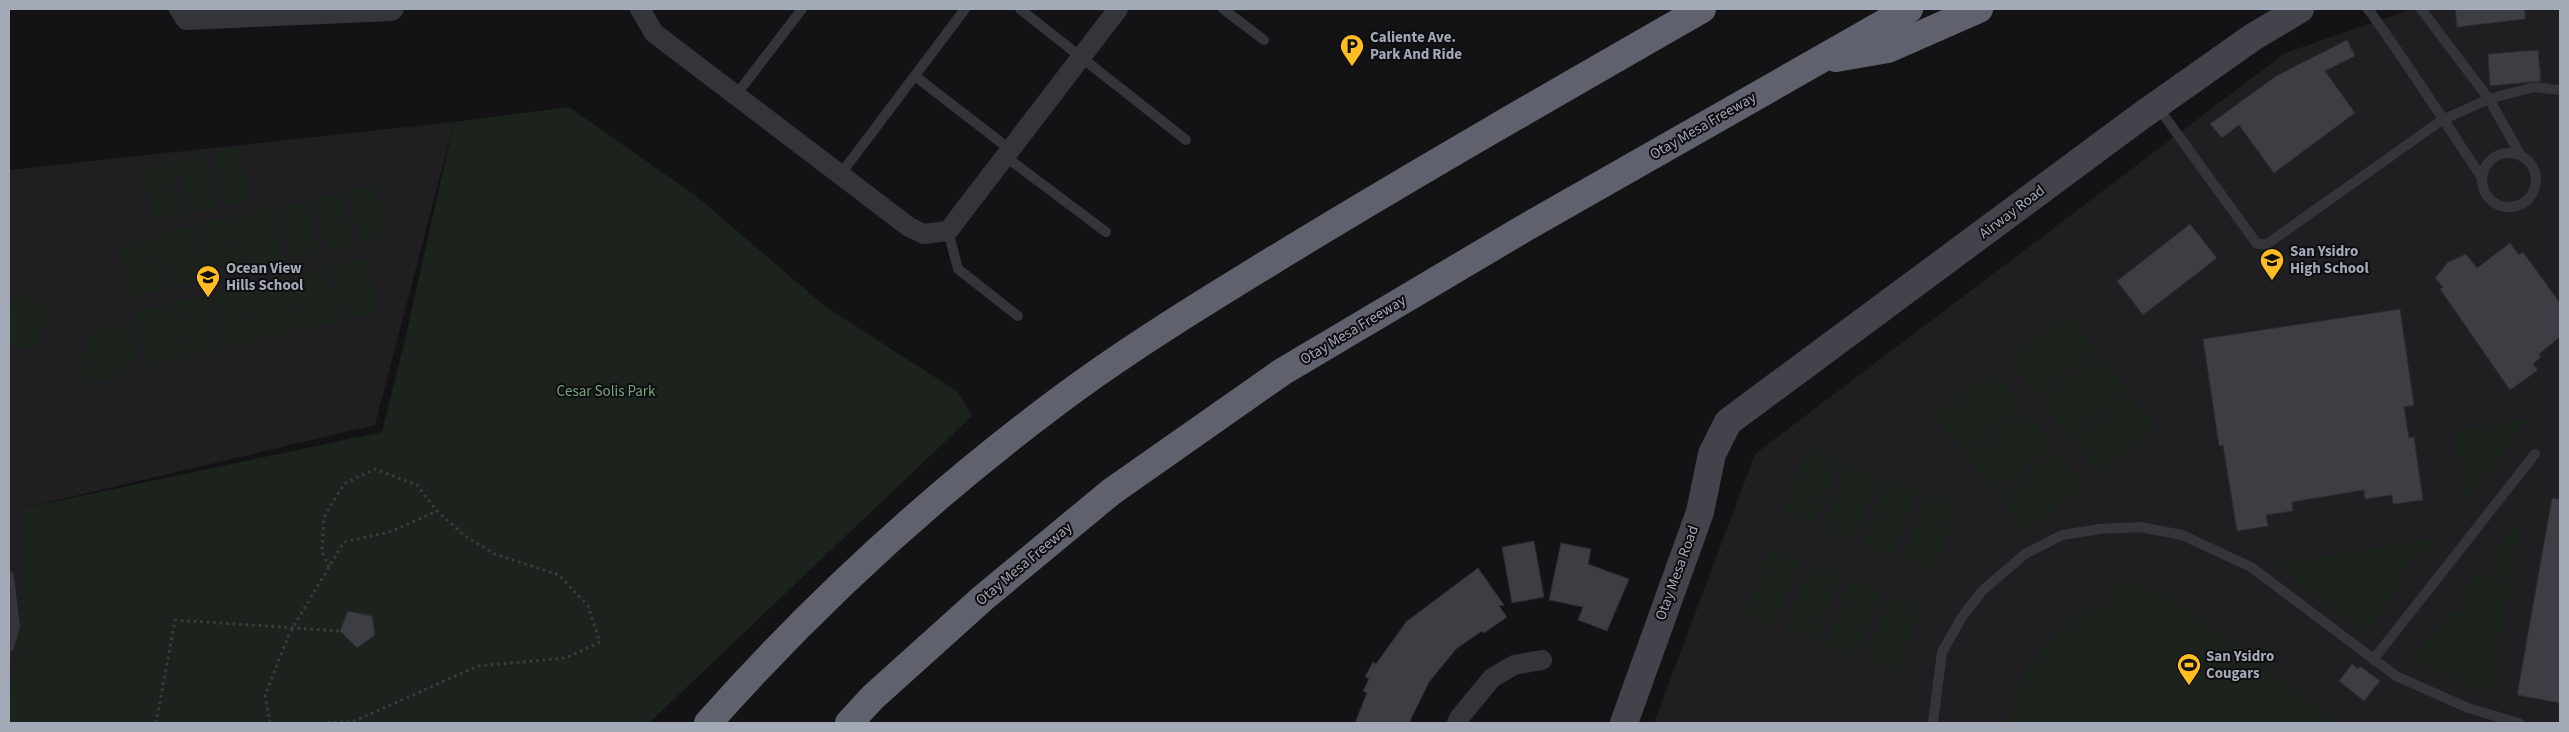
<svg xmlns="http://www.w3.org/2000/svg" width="2569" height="732" viewBox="0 0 2569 732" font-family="'Source Sans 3',sans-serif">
<rect width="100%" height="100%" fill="#131315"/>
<!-- built -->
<g fill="#1f1f22">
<path d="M 2412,9 L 2560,9 L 2560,723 L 1654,723 L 1755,454 L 2285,53 Z"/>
<path d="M 454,122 L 375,425 L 24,508 L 31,605 L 11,723 L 9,723 L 9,170 Z"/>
</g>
<!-- green -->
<g fill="#1b231c">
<path d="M 569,107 L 696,196 L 826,307 L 958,392 L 972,416 L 649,723 L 9,723 L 9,699 L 19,641 L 24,508 L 382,432 L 405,340 L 454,122 Z"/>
<path d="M 239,146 L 251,199 L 225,205 L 213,153 Z"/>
<path d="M 204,154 L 217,207 L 190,213 L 178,161 Z"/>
<path d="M 169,162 L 182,215 L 155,221 L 143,169 Z"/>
<path d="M 376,184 L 388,237 L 362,243 L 349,191 Z"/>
<path d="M 341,193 L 353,245 L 327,252 L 315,199 Z"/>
<path d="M 306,201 L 318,253 L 292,259 L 280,207 Z"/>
<path d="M 272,208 L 285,262 L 249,270 L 237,216 Z"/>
<path d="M 233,217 L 245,271 L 210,279 L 198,225 Z"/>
<path d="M 193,226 L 206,280 L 171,288 L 158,235 Z"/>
<path d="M 154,236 L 166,289 L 131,297 L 119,244 Z"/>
<path d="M 367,258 L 379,312 L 344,320 L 332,266 Z"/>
<path d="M 327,267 L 339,321 L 304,329 L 292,275 Z"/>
<path d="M 288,276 L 300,330 L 265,339 L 253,284 Z"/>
<path d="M 248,285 L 261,339 L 226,347 L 214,294 Z"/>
<path d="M 14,294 L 50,305 L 36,351 L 9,343 L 9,310 Z"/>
<path d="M 209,295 L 221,348 L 187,357 L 174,303 Z"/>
<path d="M 170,304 L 182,357 L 147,366 L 135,312 Z"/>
<path d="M 2070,314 L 2096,349 L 2037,394 L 2010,359 Z"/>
<path d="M 130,323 L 140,361 L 130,363 L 131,368 L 116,373 L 117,376 L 87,385 L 78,354 L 90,351 L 86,335 Z"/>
<path d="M 2100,355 L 2127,390 L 2068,435 L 2041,400 Z"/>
<path d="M 1996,370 L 2022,406 L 1963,451 L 1936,415 Z"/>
<path d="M 2130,393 L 2157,429 L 2098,474 L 2071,439 Z"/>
<path d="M 2026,411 L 2053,446 L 1994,491 L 1967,456 Z"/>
<path d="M 2529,419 L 2466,501 L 2454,429 Z"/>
<path d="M 1807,449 L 1838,461 L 1814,525 L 1783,514 Z"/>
<path d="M 2057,452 L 2084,487 L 2025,532 L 1998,497 Z"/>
<path d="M 1848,465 L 1878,476 L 1854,540 L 1823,529 Z"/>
<path d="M 1887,479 L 1918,490 L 1893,555 L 1863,544 Z"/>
<path d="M 1928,494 L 1958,506 L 1934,570 L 1903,559 Z"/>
<path d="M 2522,518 L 2490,693 L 2454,680 L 2415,659 L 2451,610 L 2459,615 L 2471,597 L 2465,592 L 2480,572 L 2489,577 L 2500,561 L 2493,555 Z"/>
<path d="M 2437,538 L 2421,559 L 2415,554 L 2400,572 L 2407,578 L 2366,630 L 2352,624 L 2275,564 Z"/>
<path d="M 1769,550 L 1800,561 L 1775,626 L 1745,615 Z"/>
<path d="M 1810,565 L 1840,576 L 1816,640 L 1785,630 Z"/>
<path d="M 1850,580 L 1881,592 L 1856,656 L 1826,645 Z"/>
<path d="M 2117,580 L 2180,598 L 2176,607 L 2192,612 L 2336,723 L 2010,723 C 2012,711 2012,696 2017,685 C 2029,657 2077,605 2108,607 Z"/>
<path d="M 1890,596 L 1921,607 L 1897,671 L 1865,660 Z"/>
</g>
<!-- building -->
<g fill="#3c3e43" stroke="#2d2d31">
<path d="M 2455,9 L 2525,9 L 2525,19 L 2457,27 Z"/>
<path d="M 2347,40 L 2355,56 L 2325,71 L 2355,113 L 2274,173 L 2239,125 L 2222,138 L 2210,124 L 2276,76 Z"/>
<path d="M 2538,50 L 2541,81 L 2490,86 L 2488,54 Z"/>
<path d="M 2190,224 L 2217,258 L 2143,315 L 2117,281 Z"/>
<path d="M 2510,243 L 2519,255 L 2523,252 L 2560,303 L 2560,337 L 2539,354 L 2541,357 L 2533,364 L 2538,370 L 2510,390 L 2440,289 L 2443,287 L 2435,278 L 2448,262 L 2466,254 L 2477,268 Z"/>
<path d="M 2400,309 L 2414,405 L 2404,407 L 2409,438 L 2414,437 L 2423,500 L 2393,504 L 2392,495 L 2365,499 L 2364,490 L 2292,502 L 2293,511 L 2266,515 L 2268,526 L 2237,531 L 2223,445 L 2219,446 L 2203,339 Z"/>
<path d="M 2552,498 L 2560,499 L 2560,703 L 2517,695 Z"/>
<path d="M 1534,541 L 1544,597 L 1512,603 L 1502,547 Z"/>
<path d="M 1561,543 L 1591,549 L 1588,564 L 1629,579 L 1607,631 L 1578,620 L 1583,607 L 1549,600 Z"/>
<path d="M 1478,568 L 1504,605 L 1499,606 L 1507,617 L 1484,633 L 1482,631 L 1456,649 L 1429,682 L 1409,723 L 1355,723 L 1367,693 L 1363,691 L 1369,679 L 1365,677 L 1373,662 L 1376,664 L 1406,622 Z"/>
<path d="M 348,611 L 372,616 L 375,635 L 357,648 L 340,631 Z"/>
<path d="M 2352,664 L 2358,669 L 2360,666 L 2380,681 L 2364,701 L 2339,681 Z"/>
</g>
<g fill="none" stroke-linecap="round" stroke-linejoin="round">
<!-- path -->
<g stroke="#3a3c41" stroke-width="3" stroke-dasharray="2.5 4" stroke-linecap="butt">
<path d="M 329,567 L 322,552 L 324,517 L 344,484 L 375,469 L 417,485 L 437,511"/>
<path d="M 156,723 L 175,620 L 340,631"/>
<path d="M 270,723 L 265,696 L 289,634 L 344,542 L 390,532 L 437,511 L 465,536 L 495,554 L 559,575 L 588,606 L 600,642 L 566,658 L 478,666 L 352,722 L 319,723"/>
</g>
<!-- service -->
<g stroke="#34353a" stroke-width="10">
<path d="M 1020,9 L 1186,140"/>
<path d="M 1223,9 L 1264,40"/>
<path d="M 2368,9 C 2408,64 2444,121 2482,178"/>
<path d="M 2421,9 L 2489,99 L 2521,156"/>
<path d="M 915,76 L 1012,151"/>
<path d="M 736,95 L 802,9"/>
<path d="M 2157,106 L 2257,244 L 2267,244 L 2442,120 L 2489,99 L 2534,87 L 2560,90"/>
<circle cx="2509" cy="180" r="27"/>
<path d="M 1006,157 L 1106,232"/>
<path d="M 840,175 L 965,9"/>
<path d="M 948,231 L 958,269 L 1018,316"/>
<path d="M 9,576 L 15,627 L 9,647"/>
<path d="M 2373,660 L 2535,454"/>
<path d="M 1933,723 L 1942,652 L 1962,617 L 1982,591 L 2025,554 L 2062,535 L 2100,529 L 2140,527 L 2182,535 L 2251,567 L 2396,676 L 2468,708 L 2519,723"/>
</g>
<!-- minor -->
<g stroke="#34353a" stroke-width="20">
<path d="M 179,9 L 186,20 L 392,11 L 394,9"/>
<path d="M 640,9 L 654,33 L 909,227 L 924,234 L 948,231 L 1118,9"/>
<path d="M 1457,723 L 1459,718 L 1492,678 L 1514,665 L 1542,660"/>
</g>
<!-- secondary -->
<path stroke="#42434b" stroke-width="28" d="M 1624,723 L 1700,512 L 1712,454 L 1728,422 L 2141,116 L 2253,37 L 2300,9"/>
<!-- motorway -->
<g stroke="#5f626c" stroke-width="28">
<path d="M 1836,58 L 1888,49 L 1979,9"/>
<path d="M 708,723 C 811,607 928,499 1053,405 C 1123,352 1200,305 1275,259 C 1416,173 1559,91 1702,9"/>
<path d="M 849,723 L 873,697 L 983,598 L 1111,492 L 1282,372 L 1523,229 L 1909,9"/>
</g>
</g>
<!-- icons -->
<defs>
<g id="parking-pin" transform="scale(1.25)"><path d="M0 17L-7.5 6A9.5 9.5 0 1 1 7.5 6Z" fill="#ffbd21" stroke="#0e0e10"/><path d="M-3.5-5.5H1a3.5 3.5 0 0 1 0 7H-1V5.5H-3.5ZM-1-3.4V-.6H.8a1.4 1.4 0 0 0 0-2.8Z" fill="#111"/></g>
<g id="school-pin" transform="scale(1.25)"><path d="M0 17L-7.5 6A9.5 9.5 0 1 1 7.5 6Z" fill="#ffbd21" stroke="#0e0e10"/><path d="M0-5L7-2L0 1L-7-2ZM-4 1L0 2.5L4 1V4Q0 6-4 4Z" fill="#111"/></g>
<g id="stadium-pin" transform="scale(1.25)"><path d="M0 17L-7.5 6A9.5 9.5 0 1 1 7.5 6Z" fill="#ffbd21" stroke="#0e0e10"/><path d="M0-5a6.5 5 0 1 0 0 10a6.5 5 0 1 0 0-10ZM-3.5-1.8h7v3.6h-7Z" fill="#111"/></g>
</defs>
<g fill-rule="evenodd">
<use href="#parking-pin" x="1352" y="46"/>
<use href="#school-pin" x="2272" y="260"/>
<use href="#school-pin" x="208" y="277"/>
<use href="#stadium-pin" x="2189" y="665"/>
</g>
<g text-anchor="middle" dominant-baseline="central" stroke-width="4" stroke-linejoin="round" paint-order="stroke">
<!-- poi labels -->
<g font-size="15" font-weight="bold" fill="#a3a9b7" stroke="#0e0e10" text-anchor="start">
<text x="1370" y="37">Caliente Ave.<tspan x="1370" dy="17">Park And Ride</tspan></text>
<text x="2290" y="251">San Ysidro<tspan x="2290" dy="17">High School</tspan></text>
<text x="226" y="268">Ocean View<tspan x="226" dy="17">Hills School</tspan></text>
<text x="2206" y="656">San Ysidro<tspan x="2206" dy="17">Cougars</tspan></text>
</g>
<!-- street labels -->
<g font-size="15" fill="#a3a9b7" stroke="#0e0e10">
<text transform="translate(1703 126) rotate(-30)">Otay Mesa Freeway</text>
<text transform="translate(2012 212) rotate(-37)">Airway Road</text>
<text transform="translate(1353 330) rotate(-31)">Otay Mesa Freeway</text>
<text transform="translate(1024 564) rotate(-40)">Otay Mesa Freeway</text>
<text transform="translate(1677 573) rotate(-70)">Otay Mesa Road</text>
</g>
<!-- park labels -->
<g font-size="15" fill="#78a47d" stroke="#0e0e10">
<text x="606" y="391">Cesar Solis Park</text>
</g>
</g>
<!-- border -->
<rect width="2569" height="732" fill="none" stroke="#a3a9b7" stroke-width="20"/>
</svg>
